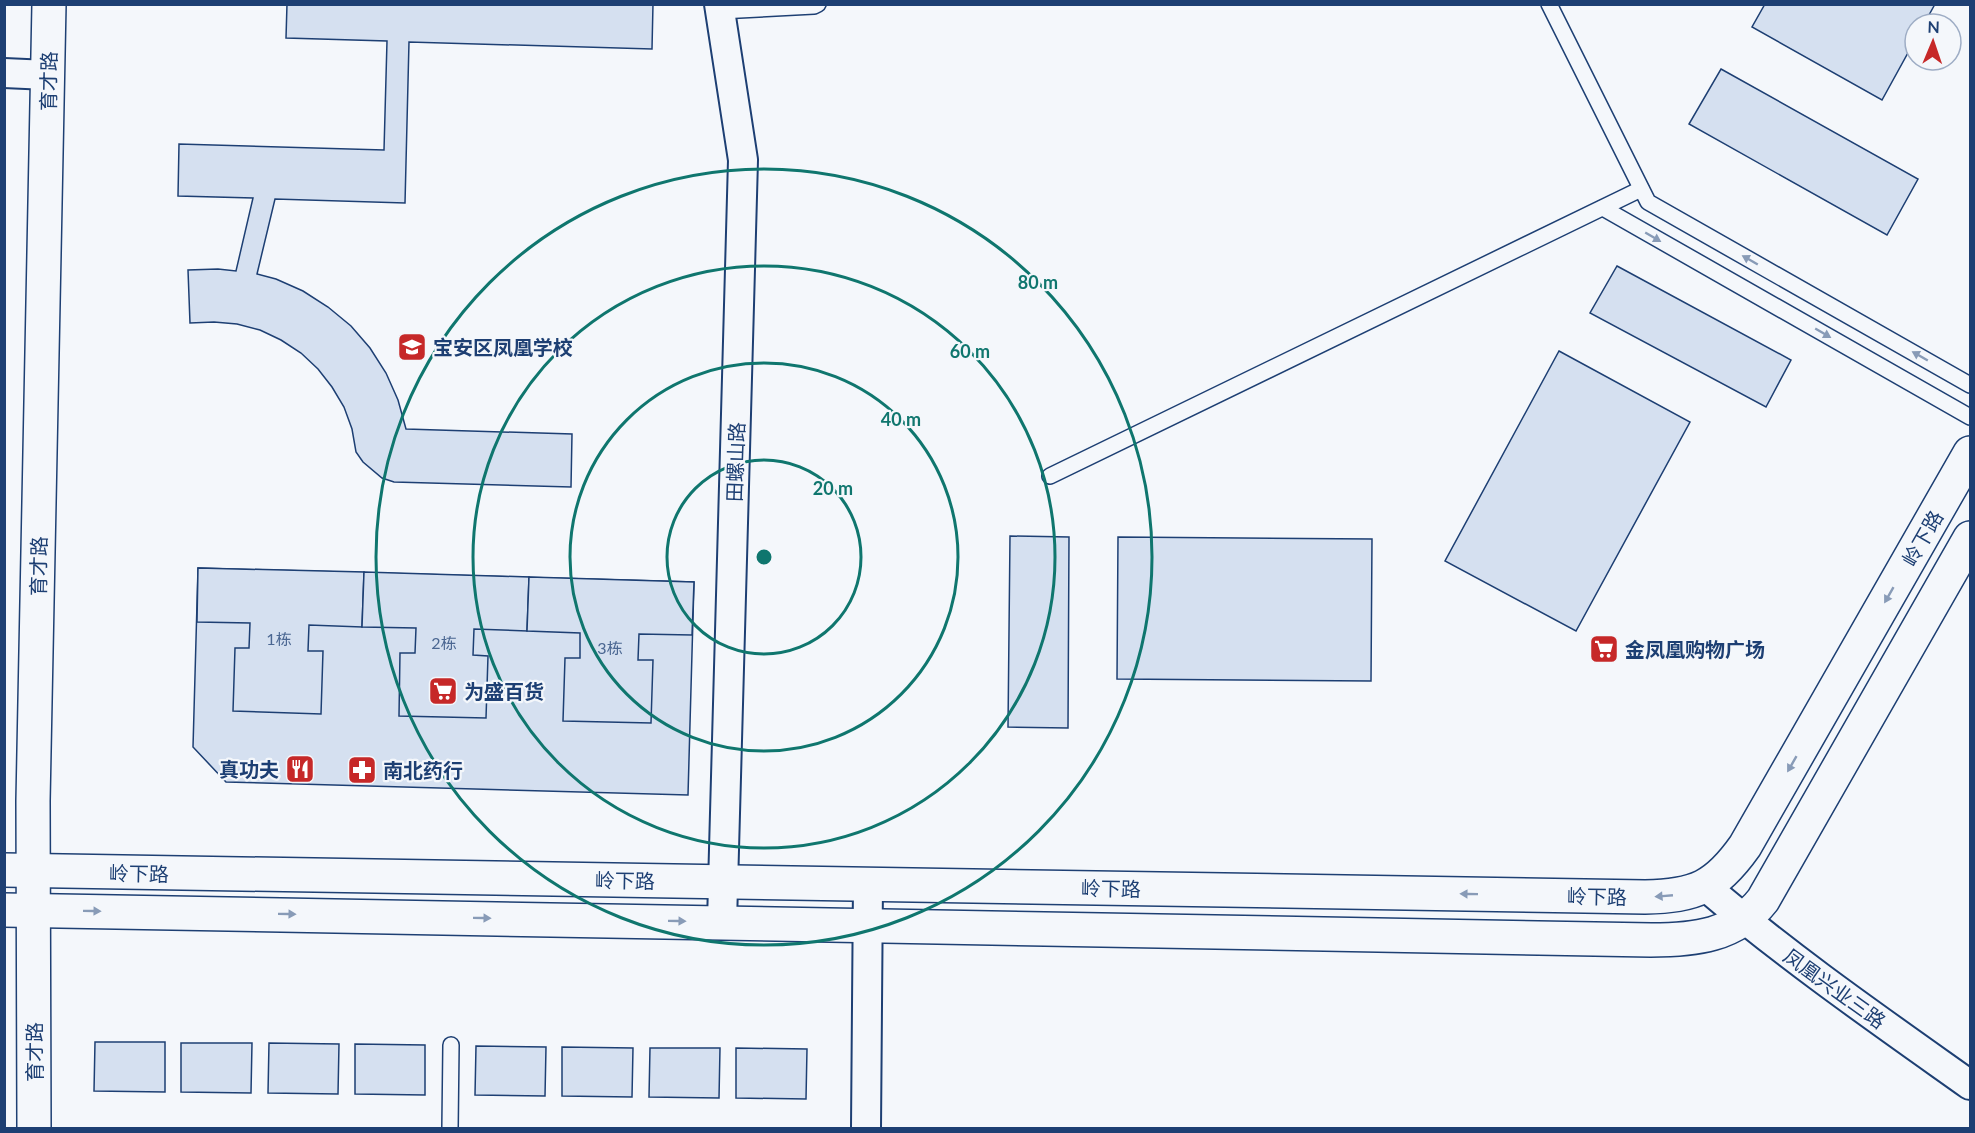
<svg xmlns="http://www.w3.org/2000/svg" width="1975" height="1133" viewBox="0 0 1975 1133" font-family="Lato,'Noto Sans SC',sans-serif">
<rect width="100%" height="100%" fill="#f4f7fb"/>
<!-- building -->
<g fill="#d5e0f0" stroke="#1d3f73" stroke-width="1.5">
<path d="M 287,4 L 653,4 L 652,49 L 409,42 L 405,203 L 275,199 L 257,274 L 276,279 L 303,291 L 328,307 L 351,326 L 370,348 L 386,373 L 398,400 L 406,429 L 572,434 L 571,487 L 394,482 L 382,478 L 363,462 L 356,452 L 352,429 L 344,407 L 332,387 L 318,369 L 301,353 L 281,340 L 260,330 L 237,324 L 214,322 L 190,323 L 188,270 L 218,269 L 236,271 L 253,198 L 178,196 L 179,144 L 384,150 L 387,41 L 286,38 Z"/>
<path d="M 1765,4 L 1935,4 L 1924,24 L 1915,24 L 1915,40 L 1882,100 L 1752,27 Z"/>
<path d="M 1721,69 L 1918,179 L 1887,235 L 1689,124 Z"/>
<path d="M 1617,266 L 1791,360 L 1766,407 L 1590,313 Z"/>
<path d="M 1559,351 L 1690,422 L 1576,631 L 1445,561 Z"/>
<path d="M 1010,536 L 1069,537 L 1068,728 L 1008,727 Z"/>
<path d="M 1118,537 L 1372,539 L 1371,681 L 1117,679 Z"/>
<path d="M 198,568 L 694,582 L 688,795 L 226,782 L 193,747 Z"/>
<path d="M 198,568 L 364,572 L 362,627 L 309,625 L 308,651 L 323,651 L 321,714 L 233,711 L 235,648 L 249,648 L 250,623 L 197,622 Z"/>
<path d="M 364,572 L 529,577 L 527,631 L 474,629 L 473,655 L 488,656 L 486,718 L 399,716 L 400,653 L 415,653 L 416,628 L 362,627 Z"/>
<path d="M 529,577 L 694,582 L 692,635 L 639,634 L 638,660 L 653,660 L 651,723 L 563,721 L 565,658 L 580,658 L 580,633 L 527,631 Z"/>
<path d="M 95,1042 L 165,1042 L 165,1092 L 94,1091 Z"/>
<path d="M 181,1043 L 252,1043 L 251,1093 L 181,1092 Z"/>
<path d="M 269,1043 L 339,1044 L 338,1094 L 268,1093 Z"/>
<path d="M 355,1044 L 425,1045 L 425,1095 L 355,1094 Z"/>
<path d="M 476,1046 L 546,1047 L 545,1096 L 475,1095 Z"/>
<path d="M 562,1047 L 633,1048 L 632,1097 L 562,1096 Z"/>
<path d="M 650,1048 L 720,1048 L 719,1098 L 649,1097 Z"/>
<path d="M 736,1048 L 807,1049 L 806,1099 L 736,1098 Z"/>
</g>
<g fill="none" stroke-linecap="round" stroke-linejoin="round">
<!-- service casing -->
<g stroke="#1d3f73" stroke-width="18">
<g id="service">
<path d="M 1549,4 L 1648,202 L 1970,385"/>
<path d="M 720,11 L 814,6 L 818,4"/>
<path d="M 1603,208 L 1970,417"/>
<path d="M 1050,476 L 1641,189"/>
<path d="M 450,1128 L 451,1045"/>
</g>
</g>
<!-- minor casing -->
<g stroke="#1d3f73" stroke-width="32">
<g id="minor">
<path d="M 719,4 L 743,160 L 722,922"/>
<path d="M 4,73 L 48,75"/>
<path d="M 1705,886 C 1789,958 1880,1021 1970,1085"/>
<path d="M 866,1128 L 868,884"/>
</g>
</g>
<!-- tertiary casing -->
<g stroke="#1d3f73" stroke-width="36">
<g id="tertiary">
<path d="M 4,870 L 1645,897 C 1696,896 1716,887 1745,846 L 1970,453"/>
<path d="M 4,910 L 1651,940 C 1694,940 1735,936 1763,900 L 1970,538"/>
<path d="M 34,1128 L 33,801 L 49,4"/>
</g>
</g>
<!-- service -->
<use href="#service" stroke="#f4f7fb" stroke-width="15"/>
<!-- minor -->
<use href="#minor" stroke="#f4f7fb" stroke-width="28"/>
<!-- tertiary -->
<use href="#tertiary" stroke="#f4f7fb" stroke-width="33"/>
</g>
<!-- one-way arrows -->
<defs><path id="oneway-solid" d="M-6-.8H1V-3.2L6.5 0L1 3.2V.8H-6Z" transform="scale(1.5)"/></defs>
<g fill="#889bb7">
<use href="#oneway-solid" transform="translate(1653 237) rotate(30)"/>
<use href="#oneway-solid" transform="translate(1750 260) rotate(-150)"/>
<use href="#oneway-solid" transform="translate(1823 333) rotate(30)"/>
<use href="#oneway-solid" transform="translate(1920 356) rotate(-150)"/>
<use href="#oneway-solid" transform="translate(1889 595) rotate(120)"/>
<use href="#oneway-solid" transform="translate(1792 764) rotate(120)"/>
<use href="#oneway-solid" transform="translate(1469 894) rotate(-179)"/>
<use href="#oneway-solid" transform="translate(1664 896) rotate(175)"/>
<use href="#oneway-solid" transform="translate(92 911) rotate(1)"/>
<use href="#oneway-solid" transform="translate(287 914) rotate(1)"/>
<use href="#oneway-solid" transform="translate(482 918) rotate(1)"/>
<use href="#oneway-solid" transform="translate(677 921) rotate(1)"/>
</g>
<!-- distance rings -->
<g fill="none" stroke="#0f766e" stroke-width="3">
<circle cx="764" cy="557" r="97"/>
<circle cx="764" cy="557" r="194"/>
<circle cx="764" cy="557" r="291"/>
<circle cx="764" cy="557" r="388"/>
</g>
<!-- icons -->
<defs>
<g id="school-square" transform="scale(1.5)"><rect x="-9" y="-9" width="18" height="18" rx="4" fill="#c62828" stroke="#f4f7fb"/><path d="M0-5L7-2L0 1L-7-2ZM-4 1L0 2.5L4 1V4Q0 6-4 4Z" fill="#fff"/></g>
<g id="supermarket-square" transform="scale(1.5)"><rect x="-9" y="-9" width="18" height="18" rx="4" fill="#c62828" stroke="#f4f7fb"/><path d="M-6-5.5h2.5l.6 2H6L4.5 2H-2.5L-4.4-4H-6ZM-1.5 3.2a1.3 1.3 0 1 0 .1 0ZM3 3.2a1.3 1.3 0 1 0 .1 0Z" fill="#fff"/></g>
<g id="restaurant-square" transform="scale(1.5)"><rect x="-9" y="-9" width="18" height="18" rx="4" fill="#c62828" stroke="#f4f7fb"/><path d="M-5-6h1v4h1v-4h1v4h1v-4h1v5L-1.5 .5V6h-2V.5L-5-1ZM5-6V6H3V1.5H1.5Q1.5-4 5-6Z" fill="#fff"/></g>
<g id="pharmacy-square" transform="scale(1.5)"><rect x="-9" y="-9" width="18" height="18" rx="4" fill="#c62828" stroke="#f4f7fb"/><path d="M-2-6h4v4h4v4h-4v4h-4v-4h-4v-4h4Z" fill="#fff"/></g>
</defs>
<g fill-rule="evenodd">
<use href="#school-square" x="412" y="347"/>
<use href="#supermarket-square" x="1604" y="649"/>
<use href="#supermarket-square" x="443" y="691"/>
<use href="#restaurant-square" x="300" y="769"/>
<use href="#pharmacy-square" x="362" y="770"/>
</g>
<g text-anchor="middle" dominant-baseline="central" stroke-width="4.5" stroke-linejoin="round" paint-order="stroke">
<!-- number labels -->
<g font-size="16" fill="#4b6792">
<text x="279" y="638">1栋</text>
<text x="444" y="642">2栋</text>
<text x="610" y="647">3栋</text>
</g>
<!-- street labels -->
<g font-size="20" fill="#1d3f73" stroke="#f4f7fb">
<text transform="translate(48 81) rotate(-89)">育才路</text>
<text transform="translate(735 462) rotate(-88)">田螺山路</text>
<text transform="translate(1922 538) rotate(-60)">岭下路</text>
<text transform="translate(38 566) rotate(-89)">育才路</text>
<text transform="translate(139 873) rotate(1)">岭下路</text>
<text transform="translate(625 880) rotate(1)">岭下路</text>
<text transform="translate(1111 888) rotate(1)">岭下路</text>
<text transform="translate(1597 896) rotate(1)">岭下路</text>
<text transform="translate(1835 988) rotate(36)">凤凰兴业三路</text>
<text transform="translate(34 1052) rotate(-90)">育才路</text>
</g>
<!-- poi labels -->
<g font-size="20" font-weight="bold" fill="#1d3f73" stroke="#f4f7fb" text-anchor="start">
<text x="433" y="347">宝安区凤凰学校</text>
<text x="1625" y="649">金凤凰购物广场</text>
<text x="464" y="691">为盛百货</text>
<text x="279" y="769" text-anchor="end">真功夫</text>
<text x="383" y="770">南北药行</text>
</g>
</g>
<circle cx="764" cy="557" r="9" fill="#0f766e" stroke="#f4f7fb" stroke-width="3"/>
<g font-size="18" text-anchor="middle" font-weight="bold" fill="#0f766e" stroke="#f4f7fb" stroke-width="4.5" stroke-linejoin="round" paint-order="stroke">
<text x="1038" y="289">80 m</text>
<text x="970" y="358">60 m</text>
<text x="901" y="426">40 m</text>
<text x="833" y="495">20 m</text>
</g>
<!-- border -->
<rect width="1975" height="1133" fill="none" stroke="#1d3f73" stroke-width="12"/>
<!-- north arrow -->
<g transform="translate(1933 42) rotate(2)"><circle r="28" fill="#f4f7fb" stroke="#9eadc5" stroke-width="1.5"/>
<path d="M0-4.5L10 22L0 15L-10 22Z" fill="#c62828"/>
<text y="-9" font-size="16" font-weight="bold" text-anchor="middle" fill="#1d3f73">N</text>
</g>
</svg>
